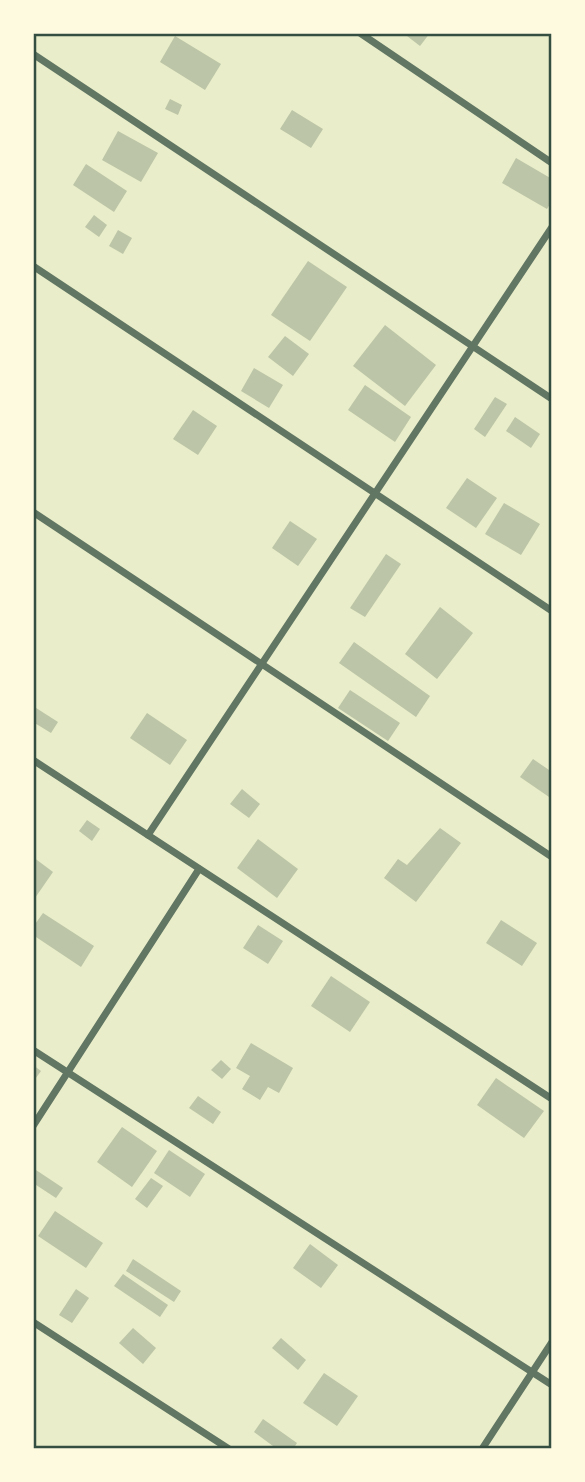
<svg xmlns="http://www.w3.org/2000/svg" width="585" height="1482" viewBox="0 0 585 1482" font-family="Montserrat,sans-serif">
<rect width="100%" height="100%" fill="#e9edc9"/>
<!-- building -->
<g fill="#bcc5a7">
<path d="M 409,33 L 430,33 L 420,46 L 407,36 Z"/>
<path d="M 175,36 L 221,64 L 205,90 L 160,62 Z"/>
<path d="M 170,99 L 182,105 L 178,115 L 165,109 Z"/>
<path d="M 292,110 L 323,129 L 311,148 L 280,129 Z"/>
<path d="M 118,131 L 158,153 L 141,182 L 102,160 Z"/>
<path d="M 516,158 L 552,179 L 552,201 L 547,209 L 502,183 Z"/>
<path d="M 86,164 L 127,191 L 114,212 L 73,185 Z"/>
<path d="M 94,215 L 107,225 L 99,237 L 85,227 Z"/>
<path d="M 118,230 L 132,238 L 123,254 L 109,246 Z"/>
<path d="M 308,261 L 347,287 L 310,341 L 271,315 Z"/>
<path d="M 385,325 L 436,365 L 405,406 L 353,366 Z"/>
<path d="M 285,336 L 309,354 L 293,376 L 268,357 Z"/>
<path d="M 254,368 L 283,385 L 269,408 L 241,391 Z"/>
<path d="M 365,385 L 411,417 L 395,442 L 348,410 Z"/>
<path d="M 495,397 L 507,404 L 485,437 L 474,429 Z"/>
<path d="M 193,410 L 217,426 L 198,455 L 173,439 Z"/>
<path d="M 515,417 L 540,434 L 531,448 L 506,431 Z"/>
<path d="M 467,478 L 497,498 L 476,528 L 446,508 Z"/>
<path d="M 504,503 L 540,524 L 521,555 L 485,534 Z"/>
<path d="M 290,521 L 317,539 L 298,566 L 272,548 Z"/>
<path d="M 386,554 L 401,564 L 365,617 L 350,608 Z"/>
<path d="M 440,607 L 473,633 L 437,679 L 405,654 Z"/>
<path d="M 354,642 L 430,696 L 416,717 L 339,663 Z"/>
<path d="M 350,690 L 400,723 L 388,741 L 338,708 Z"/>
<path d="M 33,706 L 58,722 L 51,733 L 33,722 Z"/>
<path d="M 147,713 L 187,740 L 170,765 L 130,738 Z"/>
<path d="M 533,759 L 552,772 L 552,799 L 520,777 Z"/>
<path d="M 242,789 L 260,804 L 249,818 L 230,804 Z"/>
<path d="M 87,820 L 100,829 L 92,841 L 79,831 Z"/>
<path d="M 440,828 L 461,843 L 416,902 L 384,878 L 398,859 L 407,865 Z"/>
<path d="M 258,839 L 298,869 L 277,898 L 237,868 Z"/>
<path d="M 33,857 L 53,872 L 35,898 L 33,897 Z"/>
<path d="M 43,913 L 94,946 L 81,967 L 33,935 L 33,927 Z"/>
<path d="M 501,920 L 537,943 L 522,966 L 486,943 Z"/>
<path d="M 258,925 L 283,941 L 268,964 L 243,948 Z"/>
<path d="M 331,976 L 370,1002 L 350,1032 L 311,1006 Z"/>
<path d="M 251,1043 L 293,1068 L 279,1093 L 268,1087 L 260,1100 L 242,1089 L 250,1076 L 236,1068 Z"/>
<path d="M 221,1060 L 231,1069 L 222,1079 L 211,1070 Z"/>
<path d="M 33,1065 L 41,1071 L 33,1082 Z"/>
<path d="M 496,1078 L 544,1111 L 524,1138 L 477,1105 Z"/>
<path d="M 198,1096 L 221,1112 L 213,1124 L 189,1108 Z"/>
<path d="M 122,1127 L 157,1151 L 132,1187 L 97,1162 Z"/>
<path d="M 169,1150 L 205,1174 L 190,1197 L 154,1173 Z"/>
<path d="M 33,1168 L 63,1188 L 56,1198 L 33,1183 Z"/>
<path d="M 151,1178 L 163,1186 L 147,1208 L 135,1199 Z"/>
<path d="M 55,1211 L 103,1243 L 86,1268 L 38,1236 Z"/>
<path d="M 310,1244 L 338,1265 L 321,1288 L 293,1268 Z"/>
<path d="M 133,1259 L 181,1291 L 174,1302 L 126,1271 Z"/>
<path d="M 123,1274 L 168,1305 L 160,1317 L 114,1286 Z"/>
<path d="M 76,1289 L 89,1298 L 72,1323 L 59,1315 Z"/>
<path d="M 133,1328 L 156,1348 L 143,1364 L 119,1343 Z"/>
<path d="M 281,1338 L 306,1360 L 298,1370 L 272,1348 Z"/>
<path d="M 324,1373 L 358,1396 L 337,1426 L 303,1403 Z"/>
<path d="M 263,1419 L 297,1443 L 293,1449 L 277,1449 L 254,1432 Z"/>
</g>
<g fill="none" stroke-linecap="round" stroke-linejoin="round">
<!-- minor -->
<g stroke="#617663" stroke-width="7">
<path d="M 360,33 L 552,163"/>
<path d="M 33,54 L 552,399"/>
<path d="M 33,266 L 552,611"/>
<path d="M 33,512 L 552,857"/>
<path d="M 33,760 L 552,1099"/>
<path d="M 148,835 L 552,227"/>
<path d="M 33,1050 L 552,1385"/>
<path d="M 33,1126 L 199,869"/>
<path d="M 33,1322 L 229,1449"/>
<path d="M 482,1449 L 552,1342"/>
</g>
</g>
<!-- border -->
<rect width="585" height="1482" fill="none" stroke="#fefae0" stroke-width="70"/>
<rect x="35" y="35" width="515" height="1412" fill="none" stroke="#344e41" stroke-width="2.5"/>
</svg>
